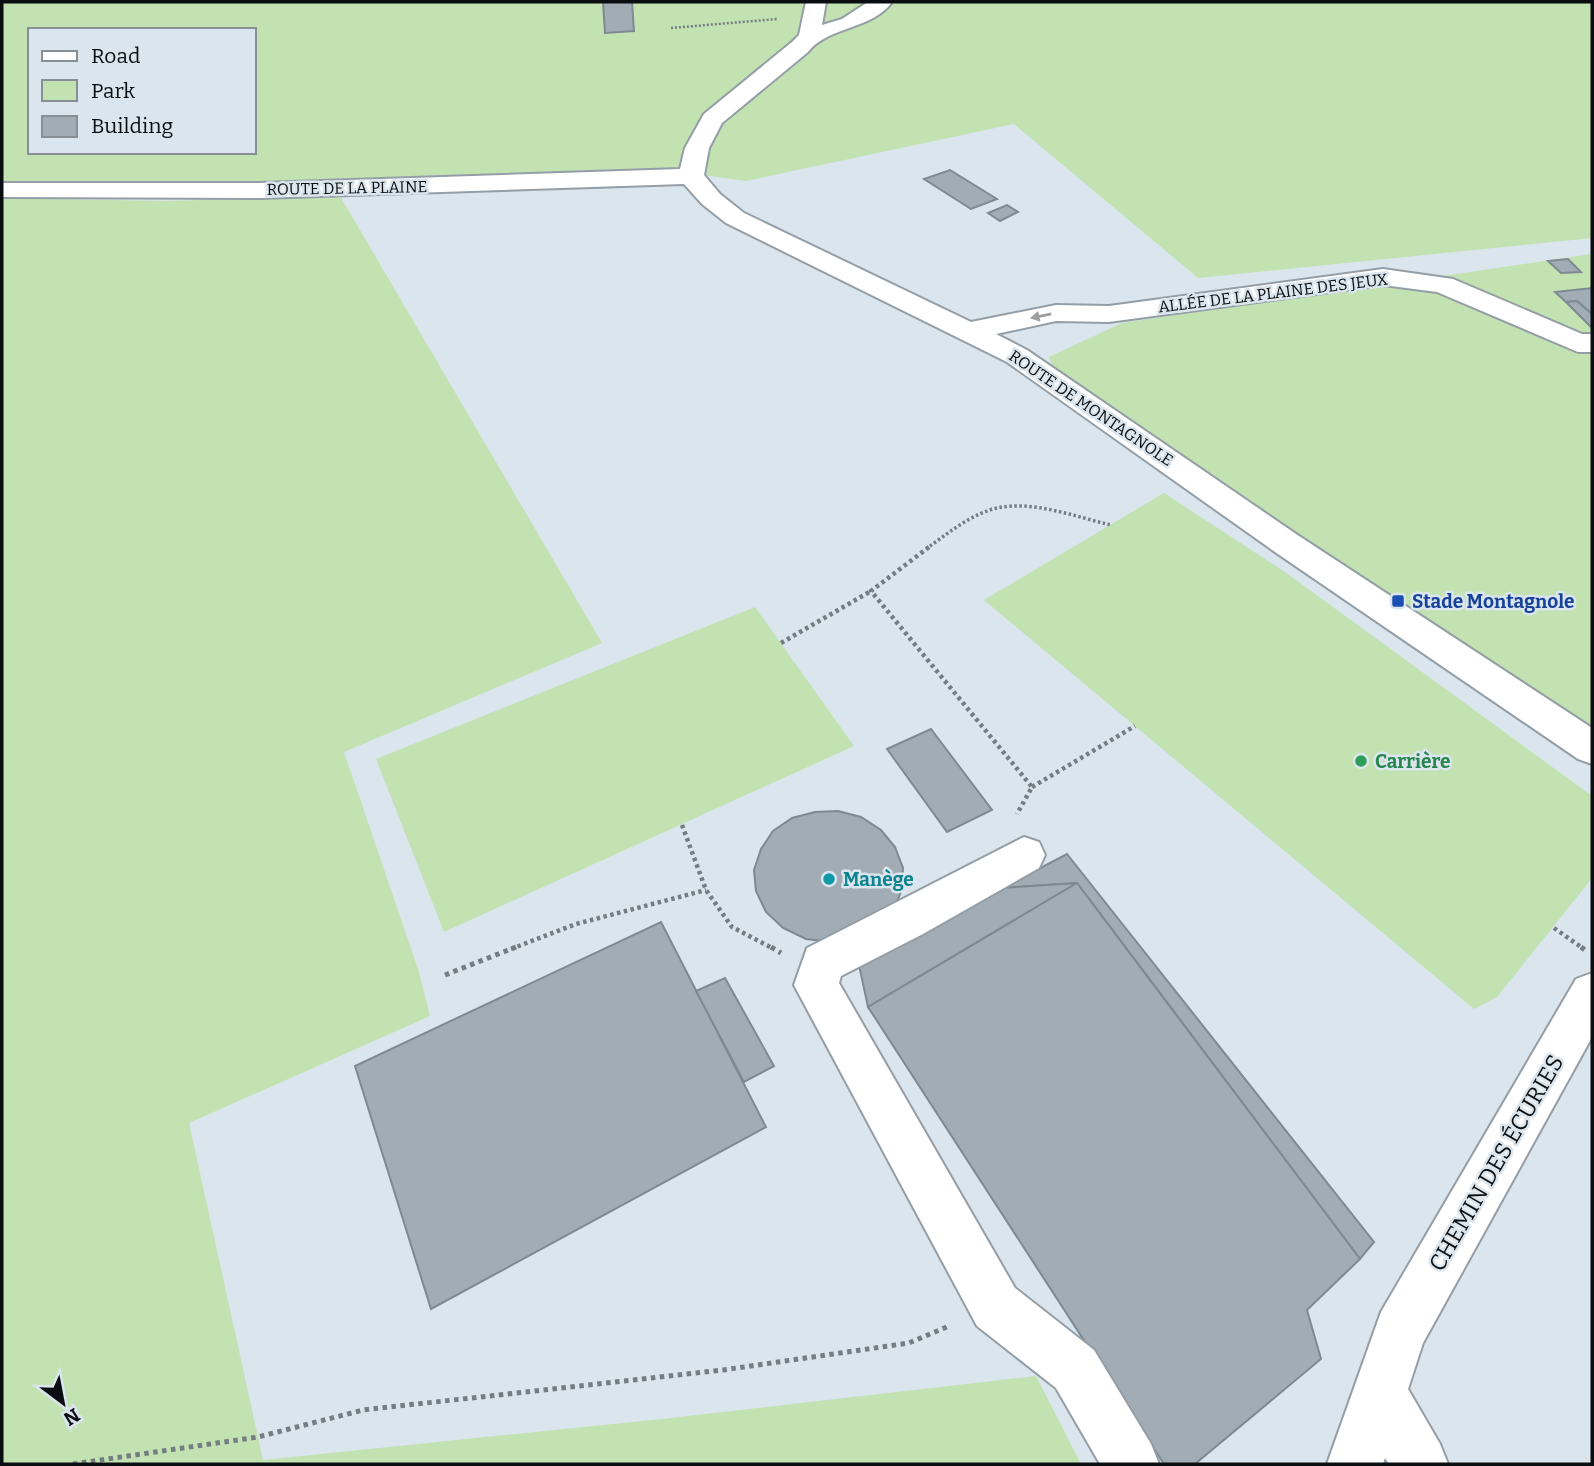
<svg xmlns="http://www.w3.org/2000/svg" width="1594" height="1466" viewBox="0 0 1594 1466" font-family="Bitter,serif">
<rect width="100%" height="100%" fill="#dae5ed"/>
<!-- green -->
<g fill="#c2e2b1" fill-rule="evenodd">
<path d="M 2,2 L 1592,2 L 1592,238 L 1198,278 L 1014,124 L 746,181 L 653,168 L 161,185 L 2,182 ZM 30,30 L 254,30 L 254,152 L 30,152 Z"/>
<path d="M 340,196 L 602,643 L 344,752 L 419,972 L 430,1016 L 189,1123 L 263,1460 L 662,1419 L 1036,1376 L 1081,1464 L 2,1464 L 2,198 L 166,201 Z"/>
<path d="M 1592,254 L 1592,736 L 1505,681 L 1057,381 L 1049,357 L 1122,323 Z"/>
<path d="M 1164,493 L 1285,572 L 1592,796 L 1592,878 L 1497,997 L 1474,1009 L 984,600 Z"/>
<path d="M 755,607 L 854,746 L 444,932 L 376,759 Z"/>
</g>
<!-- building -->
<g fill="#a1acb4" stroke="#7f8991" stroke-width="2">
<path d="M 603,2 L 632,2 L 634,31 L 605,33 Z"/>
<path d="M 950,170 L 997,199 L 971,209 L 924,179 Z"/>
<path d="M 1007,205 L 1018,212 L 1000,221 L 988,213 Z"/>
<path d="M 1568,259 L 1581,272 L 1561,273 L 1548,261 Z"/>
<path d="M 1592,288 L 1592,314 L 1577,301 L 1566,302 L 1555,292 Z"/>
<path d="M 1577,301 L 1592,314 L 1592,328 L 1566,302 Z"/>
<path d="M 931,729 L 992,810 L 947,832 L 887,749 Z"/>
<path d="M 838,811 L 861,817 L 881,830 L 895,847 L 903,868 L 902,889 L 894,909 L 831,942 L 806,939 L 783,928 L 766,912 L 756,891 L 754,870 L 761,849 L 773,831 L 792,818 L 815,812 Z"/>
<path d="M 1067,854 L 1374,1242 L 1360,1259 L 1077,883 L 1002,888 Z"/>
<path d="M 1077,883 L 868,1007 L 859,965 L 1002,888 Z"/>
<path d="M 1077,883 L 1360,1259 L 1307,1310 L 1321,1359 L 1195,1464 L 1164,1464 L 868,1007 Z"/>
<path d="M 661,922 L 766,1127 L 431,1309 L 355,1066 Z"/>
<path d="M 725,978 L 774,1066 L 744,1082 L 696,991 Z"/>
</g>
<g fill="none" stroke-linecap="round" stroke-linejoin="round">
<!-- minor casing -->
<g stroke="#949ea6" stroke-width="4">
<g id="minor">
<path d="M 806,2 L 826,2 L 822,25 L 842,19 L 868,2 L 892,2 C 872,30 828,26 808,52 L 722,123 L 709,148 L 704,175 L 720,194 L 744,213 L 971,322 L 1056,305 L 1109,306 L 1383,269 L 1453,279 L 1582,334 L 1592,334 L 1592,352 L 1578,352 L 1437,292 L 1383,285 L 1109,322 L 1056,321 L 996,334 L 1027,350 L 1299,536 L 1592,728 L 1592,764 L 1578,759 L 1275,552 L 1007,362 L 726,223 L 702,204 L 684,184 L 260,198 L 2,197 L 2,183 L 260,183 L 680,169 L 685,148 L 704,114 L 792,42 L 799,35 Z"/>
<path d="M 1024,837 L 1039,842 L 1045,855 L 1039,868 L 923,934 L 841,976 L 839,983 L 1015,1288 L 1094,1350 L 1151,1444 L 1159,1464 L 1100,1464 L 1056,1388 L 977,1326 L 794,985 L 807,948 Z"/>
<path d="M 1592,973 L 1592,1037 L 1423,1343 L 1408,1389 L 1440,1444 L 1448,1464 L 1389,1464 L 1385,1458 L 1383,1464 L 1327,1464 L 1381,1312 L 1576,979 Z"/>
</g>
</g>
<!-- path-far3 -->
<path stroke="#757c82" stroke-width="2.5" stroke-dasharray="2 2" stroke-linecap="butt" d="M 671,28 L 777,19"/>
<!-- path-far2 -->
<path stroke="#757c82" stroke-width="3.5" stroke-dasharray="2.5 2.5" stroke-linecap="butt" d="M 926,549 C 947,534 971,514 997,508 C 1033,500 1076,517 1111,525"/>
<!-- path-far1 -->
<g stroke="#757c82" stroke-width="4.5" stroke-dasharray="3.5 3.5" stroke-linecap="butt">
<path d="M 929,547 L 871,591 L 1032,787 L 1017,814"/>
<path d="M 781,643 L 871,591"/>
<path d="M 1032,787 L 1135,726"/>
<path d="M 682,825 L 706,890 L 732,927 L 774,949"/>
<path d="M 1554,928 L 1584,949"/>
<path d="M 511,949 L 576,924 L 706,890"/>
</g>
<!-- path -->
<g stroke="#757c82" stroke-width="5" stroke-dasharray="4.5 4.5" stroke-linecap="butt">
<path d="M 771,947 L 781,953"/>
<path d="M 1581,947 L 1586,951"/>
<path d="M 445,975 L 516,947"/>
<path d="M 73,1464 L 258,1437 L 363,1410 L 723,1370 L 909,1343 L 949,1326"/>
</g>
<!-- minor -->
<use href="#minor" fill="#fff" fill-rule="evenodd"/>
</g>
<!-- one-way arrows -->
<defs><path id="oneway-solid" d="M-6-.8H1V-3.2L6.5 0L1 3.2V.8H-6Z" transform="scale(1.75)"/></defs>
<use fill="#9d9fa0" href="#oneway-solid" transform="translate(1041 316) rotate(168)"/>
<!-- markers -->
<rect fill="#1a4fb4" stroke="#dae5ed" stroke-width="2.5" x="1391" y="594" width="14" height="14" rx="3.5"/>
<circle fill="#2e9e5b" stroke="#dae5ed" stroke-width="2.5" cx="1361" cy="761" r="7"/>
<circle fill="#0f9aa8" stroke="#dae5ed" stroke-width="2.5" cx="829" cy="879" r="7"/>
<g text-anchor="middle" dominant-baseline="central" stroke-width="5" stroke-linejoin="round" paint-order="stroke">
<!-- far-street labels -->
<g font-size="16" fill="#0a0e11" stroke="#dae5ed">
<text transform="translate(347 188) rotate(-1)">ROUTE DE LA PLAINE</text>
<text transform="translate(1273 293) rotate(-7)">ALLÉE DE LA PLAINE DES JEUX</text>
<text transform="translate(1091 408) rotate(34)">ROUTE DE MONTAGNOLE</text>
</g>
<!-- transit labels -->
<g font-size="19" font-weight="bold" fill="#164399" stroke="#dae5ed" text-anchor="start">
<text x="1412" y="601">Stade Montagnole</text>
</g>
<!-- leisure labels -->
<g font-size="19" font-weight="bold" fill="#27864d" stroke="#dae5ed" text-anchor="start">
<text x="1375" y="761">Carrière</text>
</g>
<!-- culture labels -->
<g font-size="19" font-weight="bold" fill="#0d838f" stroke="#dae5ed" text-anchor="start">
<text x="843" y="879">Manège</text>
</g>
<!-- near-street labels -->
<g font-size="23" fill="#0a0e11" stroke="#dae5ed">
<text transform="translate(1496 1163) rotate(-60)">CHEMIN DES ÉCURIES</text>
</g>
</g>
<!-- border -->
<rect width="1594" height="1466" fill="none" stroke="#0a0e11" stroke-width="7"/>
<!-- legend -->
<rect x="28" y="28" width="228" height="126" fill="#dae5ed" stroke="#878f95" stroke-width="2"/>
<rect x="42" y="51" width="35" height="10" fill="#ffffff" stroke="#878f95" stroke-width="2"/>
<text x="91" y="63" font-size="21" fill="#0a0e11">Road</text>
<rect x="42" y="80" width="35" height="21" fill="#c2e2b1" stroke="#878f95" stroke-width="2"/>
<text x="91" y="98" font-size="21" fill="#0a0e11">Park</text>
<rect x="42" y="116" width="35" height="21" fill="#a1acb4" stroke="#878f95" stroke-width="2"/>
<text x="91" y="133" font-size="21" fill="#0a0e11">Building</text>
<!-- north arrow -->
<g transform="translate(63 1403) rotate(148)" stroke="#dae5ed" stroke-width="5" paint-order="stroke">
<path d="M0-5L12 26L0 18L-12 26Z" fill="#0a0e11"/>
<text y="-10" font-size="19" font-weight="bold" text-anchor="middle" fill="#0a0e11">N</text>
</g>
</svg>
